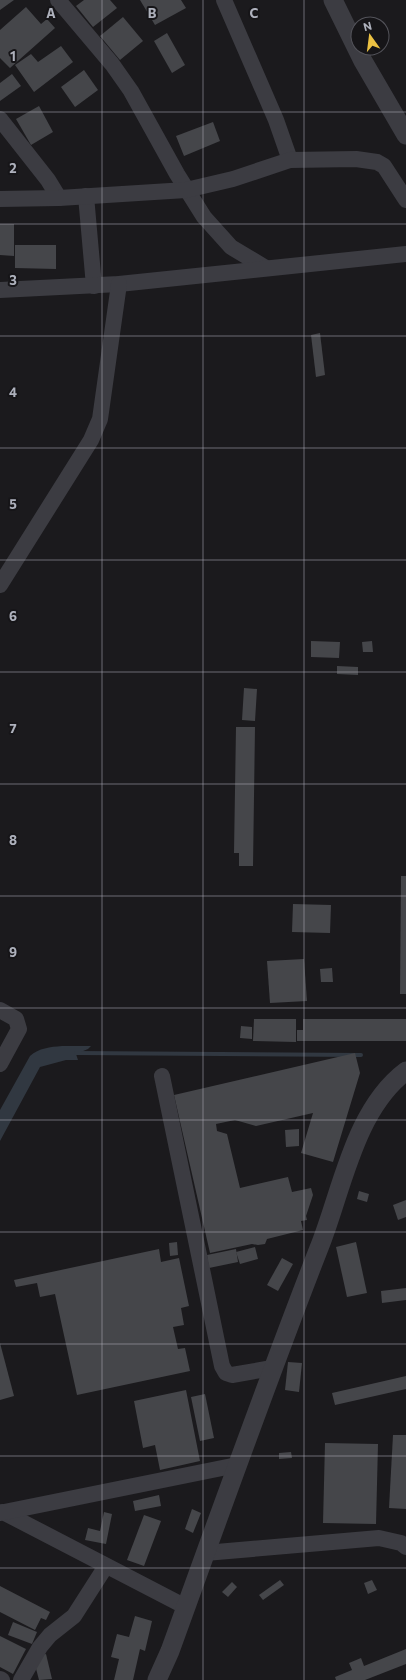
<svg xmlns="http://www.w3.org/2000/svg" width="406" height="1680" viewBox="0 0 406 1680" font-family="Commissioner,sans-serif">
<rect width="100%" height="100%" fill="#1b1a1d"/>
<!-- water -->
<path fill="#313841" d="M 62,1046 L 91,1046 L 88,1049 L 76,1054 L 78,1060 L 66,1060 L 40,1067 L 0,1141 L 0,1110 L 30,1056 C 39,1048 50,1047 62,1046 Z"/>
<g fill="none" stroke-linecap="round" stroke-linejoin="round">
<!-- stream -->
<path stroke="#313841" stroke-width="4" d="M 76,1053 L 361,1055"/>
</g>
<!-- building -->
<g fill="#45464a">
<path d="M 0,0 L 14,0 L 0,10 Z"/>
<path d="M 84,0 L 110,0 L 117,8 L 93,27 L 76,6 Z"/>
<path d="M 140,0 L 181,0 L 186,8 L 155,25 Z"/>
<path d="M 26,7 L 41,24 L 47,19 L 55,28 L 10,68 L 0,58 L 0,30 Z"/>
<path d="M 123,17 L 143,41 L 120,60 L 100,36 Z"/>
<path d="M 167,33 L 185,65 L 172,73 L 154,41 Z"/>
<path d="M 61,46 L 73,62 L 34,92 L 15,65 L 31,54 L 38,62 Z"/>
<path d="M 84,70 L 98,90 L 75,107 L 61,87 Z"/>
<path d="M 12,74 L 21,86 L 0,101 L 0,83 Z"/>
<path d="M 39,106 L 53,132 L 31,145 L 16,119 Z"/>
<path d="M 213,122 L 220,141 L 184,156 L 176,136 Z"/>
<path d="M 0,224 L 14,224 L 14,256 L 0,255 Z"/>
<path d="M 15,245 L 56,245 L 56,269 L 15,268 Z"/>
<path d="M 320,333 L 325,375 L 316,377 L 311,335 Z"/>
<path d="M 311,641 L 340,642 L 339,658 L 311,657 Z"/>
<path d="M 372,641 L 373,652 L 363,652 L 362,642 Z"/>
<path d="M 337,666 L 358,667 L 358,675 L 337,674 Z"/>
<path d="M 244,688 L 257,689 L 255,721 L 242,720 Z"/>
<path d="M 236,727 L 255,727 L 253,866 L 239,866 L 239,853 L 234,853 Z"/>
<path d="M 401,876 L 406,876 L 406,994 L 400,994 Z"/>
<path d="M 293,904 L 331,905 L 330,933 L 292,932 Z"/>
<path d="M 304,959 L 307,1001 L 270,1003 L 267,961 Z"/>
<path d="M 332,968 L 333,982 L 321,982 L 320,969 Z"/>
<path d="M 254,1019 L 296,1019 L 296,1042 L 253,1041 Z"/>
<path d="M 303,1019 L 406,1019 L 406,1041 L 297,1041 L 297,1030 L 303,1030 Z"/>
<path d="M 241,1026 L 252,1027 L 252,1039 L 240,1038 Z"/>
<path d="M 355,1053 L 360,1073 L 333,1162 L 301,1153 L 313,1113 L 256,1126 L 235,1120 L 216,1124 L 217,1131 L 227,1134 L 240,1188 L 288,1177 L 292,1192 L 311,1188 L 313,1195 L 306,1216 L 307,1220 L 301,1221 L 303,1230 L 267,1239 L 265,1244 L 258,1245 L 252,1244 L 210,1253 L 174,1095 Z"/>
<path d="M 299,1129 L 299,1146 L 286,1147 L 285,1130 Z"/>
<path d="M 359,1191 L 369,1194 L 367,1202 L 357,1199 Z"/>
<path d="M 406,1200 L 406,1217 L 398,1220 L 393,1205 Z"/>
<path d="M 177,1242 L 178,1255 L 170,1256 L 169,1243 Z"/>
<path d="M 356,1242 L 367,1293 L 347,1297 L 336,1247 Z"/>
<path d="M 255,1247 L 258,1259 L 240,1264 L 236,1252 Z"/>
<path d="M 159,1249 L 161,1262 L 179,1258 L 189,1306 L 181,1308 L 184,1325 L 173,1327 L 178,1349 L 185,1348 L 190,1371 L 77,1395 L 55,1294 L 40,1297 L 37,1283 L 16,1287 L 14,1280 Z"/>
<path d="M 236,1249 L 238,1262 L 209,1268 L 207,1255 Z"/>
<path d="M 282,1258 L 293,1264 L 278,1291 L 267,1285 Z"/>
<path d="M 406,1288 L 406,1300 L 382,1303 L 381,1291 Z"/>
<path d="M 0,1343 L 14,1396 L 0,1400 Z"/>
<path d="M 288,1362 L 302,1363 L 299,1392 L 285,1390 Z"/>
<path d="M 406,1376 L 406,1389 L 335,1405 L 332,1393 Z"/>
<path d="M 186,1390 L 200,1461 L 160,1470 L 155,1445 L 143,1448 L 134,1401 Z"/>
<path d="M 205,1394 L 214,1438 L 200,1441 L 191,1397 Z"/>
<path d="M 393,1435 L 406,1435 L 406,1509 L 389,1508 Z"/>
<path d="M 325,1443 L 378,1444 L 376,1524 L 323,1523 Z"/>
<path d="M 291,1452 L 292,1458 L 279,1459 L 279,1453 Z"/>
<path d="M 159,1495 L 161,1506 L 135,1511 L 133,1501 Z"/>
<path d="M 192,1509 L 201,1513 L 193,1533 L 185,1529 Z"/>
<path d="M 104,1512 L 112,1514 L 106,1544 L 85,1540 L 88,1528 L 100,1531 Z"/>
<path d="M 144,1515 L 161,1521 L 144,1566 L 127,1560 Z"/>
<path d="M 280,1580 L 284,1585 L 263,1600 L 259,1595 Z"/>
<path d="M 372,1580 L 377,1590 L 368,1594 L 364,1583 Z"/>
<path d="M 232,1582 L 237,1587 L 228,1597 L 222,1592 Z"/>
<path d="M 0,1586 L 50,1612 L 46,1620 L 41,1618 L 35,1630 L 0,1612 Z"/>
<path d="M 135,1616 L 152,1621 L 145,1651 L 140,1649 L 133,1680 L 114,1680 L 119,1659 L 111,1657 L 117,1634 L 129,1637 Z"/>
<path d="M 13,1622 L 37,1632 L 32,1644 L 8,1635 Z"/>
<path d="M 0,1636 L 26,1649 L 13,1674 L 0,1667 Z"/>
<path d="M 406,1649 L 406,1664 L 365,1680 L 336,1680 L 335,1677 L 352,1670 L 349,1663 L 361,1658 L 364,1666 Z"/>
<path d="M 46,1654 L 52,1679 L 39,1680 L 33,1657 Z"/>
</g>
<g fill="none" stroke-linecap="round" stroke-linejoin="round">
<!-- minor -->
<g stroke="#3c3c42" stroke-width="16">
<path d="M 58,0 L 112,64 L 131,91 L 177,174 L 204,217 L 231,247 L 266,268"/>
<path d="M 224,0 L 276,120 L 290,160"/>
<path d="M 0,119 L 48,180 L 59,198"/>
<path d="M 86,196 L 94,286"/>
<path d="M 0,199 L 59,198 L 186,190 L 233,179 L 290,160 L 356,159 L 377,162 L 384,166 L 406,200"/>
<path d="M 0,290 L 119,284 L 406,254"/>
<path d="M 0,585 L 91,440 L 100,419 L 119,284"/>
<path d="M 0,1010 L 16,1019 L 19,1029 L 0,1064"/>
<path d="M 162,1076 L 222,1366 L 226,1373 L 232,1375 L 272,1368"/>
<path d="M 3,1512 L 186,1607"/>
<path d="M 0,1513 L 237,1465"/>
<path d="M 205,1553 L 379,1538 L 401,1543 L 406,1547"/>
<path d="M 0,1679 L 2,1680"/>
<path d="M 21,1680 L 40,1647 L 50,1635 L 74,1616 L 106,1566"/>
</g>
<!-- tertiary -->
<g stroke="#3c3c42" stroke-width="19">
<path d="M 333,0 L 363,61 L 406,135"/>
<path d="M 157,1680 L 170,1651 C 219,1516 267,1381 319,1248 C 342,1191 354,1110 406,1071"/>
</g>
</g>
<!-- grid -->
<path fill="none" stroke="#aeb1bc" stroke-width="1" stroke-opacity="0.55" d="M 102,0 L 102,1680M 203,0 L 203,1680M 304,0 L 304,1680M 0,112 L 406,112M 0,224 L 406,224M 0,336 L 406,336M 0,448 L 406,448M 0,560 L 406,560M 0,672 L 406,672M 0,784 L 406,784M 0,896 L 406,896M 0,1008 L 406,1008M 0,1120 L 406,1120M 0,1232 L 406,1232M 0,1344 L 406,1344M 0,1456 L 406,1456M 0,1568 L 406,1568"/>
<g font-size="13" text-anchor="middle" font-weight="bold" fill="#aeb1bc" stroke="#161518" stroke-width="4" stroke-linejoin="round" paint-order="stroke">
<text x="51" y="18">A</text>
<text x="152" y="18">B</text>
<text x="254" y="18">C</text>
<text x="13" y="61">1</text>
<text x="13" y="173">2</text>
<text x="13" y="285">3</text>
<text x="13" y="397">4</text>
<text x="13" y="509">5</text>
<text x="13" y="621">6</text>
<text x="13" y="733">7</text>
<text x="13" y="845">8</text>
<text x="13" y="957">9</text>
</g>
<!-- north arrow -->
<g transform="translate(370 36) rotate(346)"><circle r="19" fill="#161518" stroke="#53535a"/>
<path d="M0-3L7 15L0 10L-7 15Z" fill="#ecc243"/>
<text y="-6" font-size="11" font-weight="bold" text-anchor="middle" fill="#aeb1bc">N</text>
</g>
</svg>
